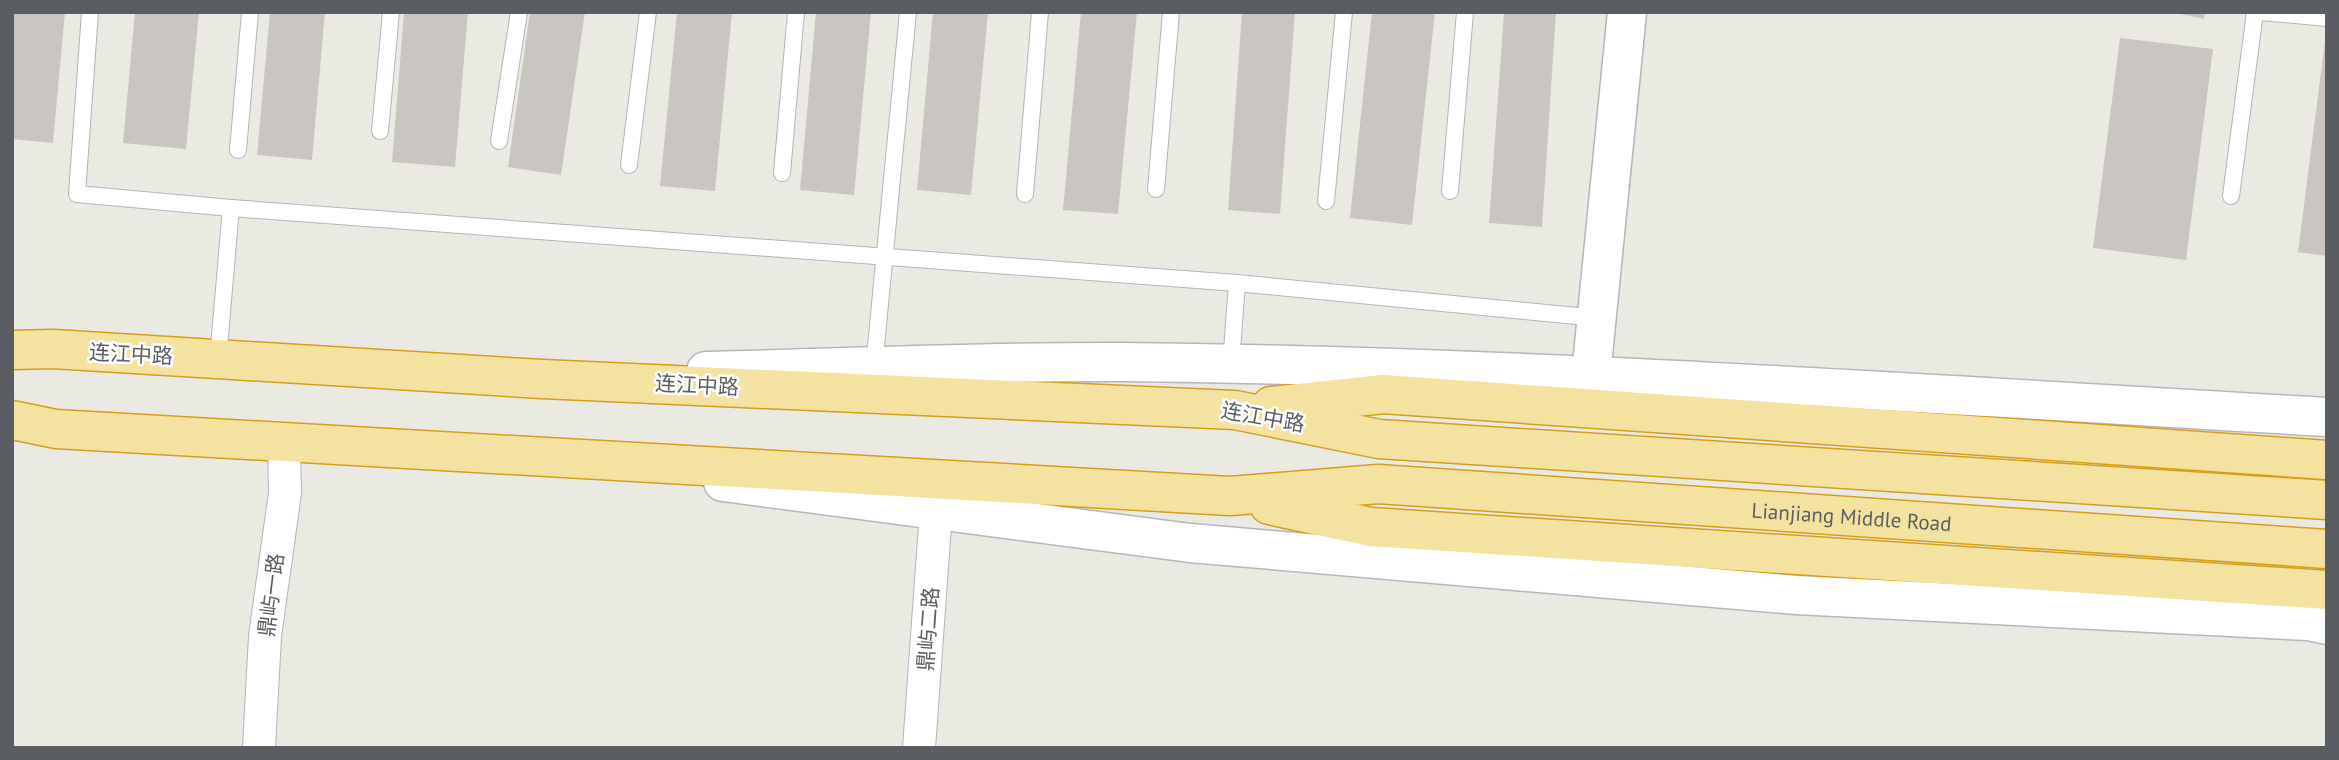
<svg xmlns="http://www.w3.org/2000/svg" width="2339" height="760" viewBox="0 0 2339 760" font-family="'PT Sans','Noto Sans SC',sans-serif">
<rect width="100%" height="100%" fill="#ebeae2"/>
<!-- building -->
<g fill="#c9c6c1">
<path d="M 12,12 L 65,12 L 53,143 L 12,139 Z"/>
<path d="M 135,12 L 199,12 L 186,149 L 123,143 Z"/>
<path d="M 270,12 L 325,12 L 312,160 L 257,155 Z"/>
<path d="M 404,12 L 468,12 L 455,167 L 392,162 Z"/>
<path d="M 530,12 L 585,12 L 561,175 L 508,167 Z"/>
<path d="M 677,12 L 732,12 L 715,191 L 660,186 Z"/>
<path d="M 816,12 L 871,12 L 854,195 L 800,190 Z"/>
<path d="M 933,12 L 988,12 L 971,195 L 917,190 Z"/>
<path d="M 1081,12 L 1137,12 L 1118,214 L 1063,210 Z"/>
<path d="M 1242,12 L 1295,12 L 1280,214 L 1228,210 Z"/>
<path d="M 1372,12 L 1435,12 L 1412,225 L 1350,218 Z"/>
<path d="M 1504,12 L 1556,12 L 1542,227 L 1489,223 Z"/>
<path d="M 2171,12 L 2205,12 L 2204,19 Z"/>
<path d="M 2120,38 L 2213,49 L 2186,260 L 2093,248 Z"/>
<path d="M 2325,41 L 2327,41 L 2327,256 L 2298,252 Z"/>
</g>
<g fill="none" stroke-linecap="round" stroke-linejoin="round">
<!-- service casing -->
<g stroke="#b3b4b8" stroke-width="18">
<g id="service">
<path d="M 90,12 L 77,194 L 231,208 L 1237,283 L 1597,318"/>
<path d="M 2261,12 L 2327,18"/>
<path d="M 380,131 L 391,12"/>
<path d="M 499,141 L 519,12"/>
<path d="M 238,150 L 250,12"/>
<path d="M 629,165 L 648,12"/>
<path d="M 782,173 L 796,12"/>
<path d="M 1156,189 L 1171,12"/>
<path d="M 1450,191 L 1465,12"/>
<path d="M 1025,194 L 1040,12"/>
<path d="M 2231,196 L 2255,12"/>
<path d="M 1326,201 L 1344,12"/>
<path d="M 218,359 L 231,208"/>
<path d="M 1231,364 L 1237,283"/>
<path d="M 874,367 L 908,12"/>
</g>
</g>
<!-- minor casing -->
<g stroke="#b3b4b8" stroke-width="34">
<g id="minor">
<path d="M 259,748 L 265,636 L 285,493 L 284,442"/>
<path d="M 919,748 L 936,511"/>
</g>
</g>
<!-- tertiary casing -->
<g stroke="#b3b4b8" stroke-width="41">
<path id="tertiary" d="M 1591,375 L 1627,12"/>
</g>
<!-- secondary casing -->
<g stroke="#b4b6bb" stroke-width="41">
<g id="secondary">
<path d="M 706,371 C 845,368 984,361 1122,362 C 1524,366 1925,394 2327,417"/>
<path d="M 723,482 L 1190,543 L 1796,595 L 2308,621 L 2327,625"/>
</g>
</g>
<!-- trunk casing -->
<g stroke="#d59d19" stroke-width="41">
<g id="trunk">
<path d="M 12,350 L 53,349 L 542,379 L 1235,410 L 1379,439 L 2327,500"/>
<path d="M 1271,406 L 1383,394 L 2327,460"/>
<path id="s1" d="M 12,420 L 56,429 L 1230,496 L 1378,484 L 2327,549"/>
<path d="M 1269,505 L 1371,527 L 2327,590"/>
</g>
</g>
<!-- service -->
<use href="#service" stroke="#fff" stroke-width="16"/>
<!-- minor -->
<use href="#minor" stroke="#fff" stroke-width="32"/>
<!-- tertiary -->
<use href="#tertiary" stroke="#fff" stroke-width="38"/>
<!-- secondary -->
<use href="#secondary" stroke="#fff" stroke-width="38"/>
<!-- trunk -->
<use href="#trunk" stroke="#f4e3a0" stroke-width="38"/>
</g>
<g text-anchor="middle" dominant-baseline="central" stroke-width="5" stroke-linejoin="round" paint-order="stroke">
<!-- street labels -->
<g font-size="21" fill="#5a5d61" stroke="#fff">
<text transform="translate(131 354) rotate(3)">连江中路</text>
<text transform="translate(697 385) rotate(3)">连江中路</text>
<text transform="translate(1263 417) rotate(10)">连江中路</text>
<text stroke="none"><textPath href="#s1" startOffset="1844">Lianjiang Middle Road</textPath></text>
<text transform="translate(271 595) rotate(-83)">鼎屿一路</text>
<text transform="translate(928 629) rotate(-86)">鼎屿二路</text>
</g>
</g>
<!-- border -->
<rect width="2339" height="760" fill="none" stroke="#5a5d61" stroke-width="28"/>
</svg>
